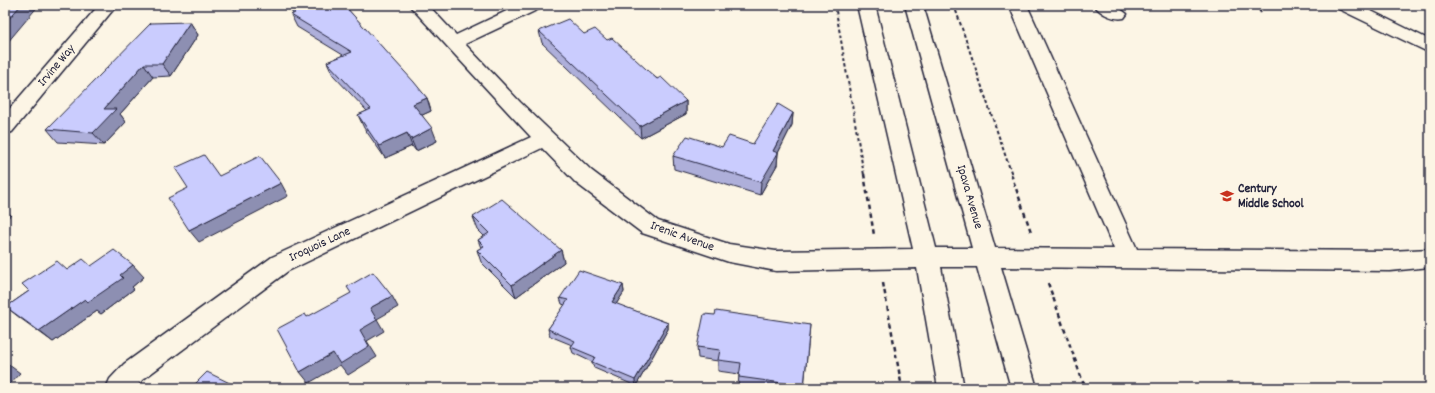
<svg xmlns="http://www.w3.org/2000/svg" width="1435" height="393" viewBox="0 0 1435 393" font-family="Dekko,sans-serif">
<rect width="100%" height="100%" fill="#fcf5e5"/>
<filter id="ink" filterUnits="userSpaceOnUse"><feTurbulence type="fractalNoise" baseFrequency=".025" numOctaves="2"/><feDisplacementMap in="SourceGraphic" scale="8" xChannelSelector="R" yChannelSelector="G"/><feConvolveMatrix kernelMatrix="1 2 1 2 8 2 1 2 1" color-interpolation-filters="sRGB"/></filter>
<g filter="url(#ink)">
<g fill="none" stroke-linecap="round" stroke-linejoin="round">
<!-- minor casing -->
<g stroke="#22223b" stroke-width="3">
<g id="minor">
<path d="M 99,5 L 117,5 L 12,132 L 5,134 L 5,114 Z"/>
<path d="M 409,5 L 428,5 L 456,35 L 519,5 L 542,5 L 539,9 L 465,44 L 520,102 L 592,171 L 658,221 L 729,244 L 776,251 L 913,249 L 857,5 L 875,5 L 936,248 L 972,248 L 905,5 L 923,5 L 995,248 L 1114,249 L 1009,5 L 1027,5 L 1137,249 L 1390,251 L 1430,249 L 1430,267 L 1390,271 L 1001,267 L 1037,388 L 1011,388 L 977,267 L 941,267 L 964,388 L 938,388 L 917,268 L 776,271 L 729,262 L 642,233 L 576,183 L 542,148 L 288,271 L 142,380 L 136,388 L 106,388 L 110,379 L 124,364 L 272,257 L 531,137 Z"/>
<path d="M 1094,5 L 1115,5 L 1127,14 L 1124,18 C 1114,20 1101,14 1094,5 Z"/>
<path d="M 1336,5 L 1359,5 L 1430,40 L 1430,53 L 1339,9 Z"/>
</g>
</g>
<!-- path-far1 -->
<g stroke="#22223b" stroke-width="2" stroke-dasharray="3.5 2.5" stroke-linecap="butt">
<path d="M 835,5 L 864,175"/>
<path d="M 954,5 L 1012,175"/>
<path d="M 1256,5 L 1261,13"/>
</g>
<!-- path -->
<g stroke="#22223b" stroke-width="2.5" stroke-dasharray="4.5 3.5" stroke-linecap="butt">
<path d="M 864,174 L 874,235"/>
<path d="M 1011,174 L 1031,232"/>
<path d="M 883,283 L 902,388"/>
<path d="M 1048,283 L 1085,388"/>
</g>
<!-- minor -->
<use href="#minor" fill="#fcf5e5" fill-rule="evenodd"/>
</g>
<!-- wall -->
<g fill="#aeafda" stroke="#22223b">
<path d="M 293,5 L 344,5 L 427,98 L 431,111 L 422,115 L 437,141 L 416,151 L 412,146 L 385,158 L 364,128 L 358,115 L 367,111 L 333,75 L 327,62 L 343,55 L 297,27 L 291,15 L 293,14 L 290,9 L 294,7 Z"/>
<path d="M 190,22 L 198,35 L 171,76 L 153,77 L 120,114 L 126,122 L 104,145 L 58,142 L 47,129 Z"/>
<path d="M 539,31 L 584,34 L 607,40 L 686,101 L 686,114 L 641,138 L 542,43 Z"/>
<path d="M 793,113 L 792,125 L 778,153 L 777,165 L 760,195 L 674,169 L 673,156 L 722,147 L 753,144 Z"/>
<path d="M 473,217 L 561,250 L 564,262 L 516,297 L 481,262 L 477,250 L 481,248 L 478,240 L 484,236 L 478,230 Z"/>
<path d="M 91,266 L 144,277 L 132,287 L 134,289 L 101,314 L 97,311 L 53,342 L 20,318 L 6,307 L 29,291 L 67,270 Z"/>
<path d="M 623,285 L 624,292 L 616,304 L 668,323 L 668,329 L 636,386 L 594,368 L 592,362 L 573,353 L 571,347 L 572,345 L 550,336 L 548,329 L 565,305 L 562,304 L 560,298 Z"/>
<path d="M 810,325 L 804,388 L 738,388 L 739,374 L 718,371 L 718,361 L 698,358 L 697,347 Z"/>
</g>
<!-- shaded-wall -->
<g fill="#8d8fb2" stroke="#22223b">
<path d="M 21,5 L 39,5 L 7,43 L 5,41 L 5,23 Z"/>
<path d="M 190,22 L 198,35 L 171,76 L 162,64 Z"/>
<path d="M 144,64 L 153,77 L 120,114 L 126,122 L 104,145 L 93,133 L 104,109 Z"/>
<path d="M 427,98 L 431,111 L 418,117 L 413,104 Z"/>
<path d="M 686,101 L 686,114 L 641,138 L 640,126 Z"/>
<path d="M 793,113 L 792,125 L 778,153 L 777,165 L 760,195 L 761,182 L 773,151 Z"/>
<path d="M 432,128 L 437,141 L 416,151 L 411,139 Z"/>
<path d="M 407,133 L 412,146 L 385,158 L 379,146 Z"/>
<path d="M 281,183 L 288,196 L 199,242 L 189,230 Z"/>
<path d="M 5,209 L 11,215 L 5,219 Z"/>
<path d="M 561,250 L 564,262 L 516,297 L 512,285 Z"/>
<path d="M 133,265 L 144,277 L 132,287 L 134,289 L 101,314 L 97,311 L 53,342 L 39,331 Z"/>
<path d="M 623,285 L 624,292 L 613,309 L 612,302 Z"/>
<path d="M 392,296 L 398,307 L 377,319 L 384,331 L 367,341 L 377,357 L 348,375 L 340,365 L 309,383 L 300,372 L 333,353 L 360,330 L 370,308 Z"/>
<path d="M 668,323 L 668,329 L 636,386 L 635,380 Z"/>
<path d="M 5,362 L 20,373 L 6,388 L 5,388 Z"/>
</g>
<!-- building -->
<g fill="#caccfe" stroke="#22223b">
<path d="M 5,5 L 21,5 L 5,23 Z"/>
<path d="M 299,5 L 344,5 L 414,82 L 427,98 L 413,104 L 432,128 L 411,139 L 407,133 L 379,146 L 358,115 L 371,109 L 327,62 L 352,52 L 291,15 L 295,13 L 290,9 Z"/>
<path d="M 568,19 L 584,34 L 595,29 L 607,40 L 612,38 L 657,79 L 661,77 L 686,101 L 640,126 L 539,31 Z"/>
<path d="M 190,22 L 162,64 L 144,64 L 104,109 L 116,109 L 93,133 L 47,129 L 151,23 Z"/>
<path d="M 778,104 L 793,113 L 773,151 L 778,153 L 761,182 L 673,156 L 687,136 L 722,147 L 729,136 L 753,144 Z"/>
<path d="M 204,155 L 219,176 L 260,156 L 281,183 L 189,230 L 168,198 L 188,188 L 175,168 Z"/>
<path d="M 502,199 L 561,250 L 512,285 L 477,250 L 484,246 L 478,240 L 489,233 L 473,217 Z"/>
<path d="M 114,250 L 133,265 L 120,275 L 123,278 L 88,302 L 85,299 L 39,331 L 6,307 L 29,291 L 22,284 L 57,261 L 67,270 L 83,259 L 91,266 Z"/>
<path d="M 579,270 L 623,285 L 612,302 L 668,323 L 635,380 L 592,362 L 595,357 L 571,347 L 575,341 L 548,329 L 568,300 L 560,298 Z"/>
<path d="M 373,272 L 392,296 L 370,308 L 377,320 L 360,330 L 369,346 L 340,364 L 333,353 L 300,372 L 277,329 L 305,314 L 307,317 L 351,293 L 347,287 Z"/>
<path d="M 716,311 L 810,325 L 804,386 L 739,377 L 741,363 L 718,360 L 720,350 L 697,347 L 704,314 L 715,315 Z"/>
<path d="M 207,372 L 240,388 L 191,388 Z"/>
</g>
</g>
<!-- icons -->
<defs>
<g id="school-bare" transform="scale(1.08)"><path d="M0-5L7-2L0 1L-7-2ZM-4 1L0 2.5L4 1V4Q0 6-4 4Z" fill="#c8321e" stroke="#fcf5e5" stroke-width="2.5" paint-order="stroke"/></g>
</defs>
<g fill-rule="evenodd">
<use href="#school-bare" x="1227" y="196"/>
</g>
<g text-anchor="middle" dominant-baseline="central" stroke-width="4" stroke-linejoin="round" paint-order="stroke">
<!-- street labels -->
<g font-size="13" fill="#22223b" stroke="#fcf5e5">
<text transform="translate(57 66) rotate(-50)">Irvine Way</text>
<text transform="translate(969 197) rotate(74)">Ipava Avenue</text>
<text transform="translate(682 237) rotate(20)">Irenic Avenue</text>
<text transform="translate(320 245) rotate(-25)">Iroquois Lane</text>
</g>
<!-- poi labels -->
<g font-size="13" font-weight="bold" fill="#22223b" stroke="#fcf5e5" text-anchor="start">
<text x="1238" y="189">Century<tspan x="1238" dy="15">Middle School</tspan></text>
</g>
</g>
<!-- margin -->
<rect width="1435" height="393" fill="none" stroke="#fcf5e5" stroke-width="20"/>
<rect x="10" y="10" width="1415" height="373" fill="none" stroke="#22223b" stroke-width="1.5" filter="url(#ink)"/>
</svg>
